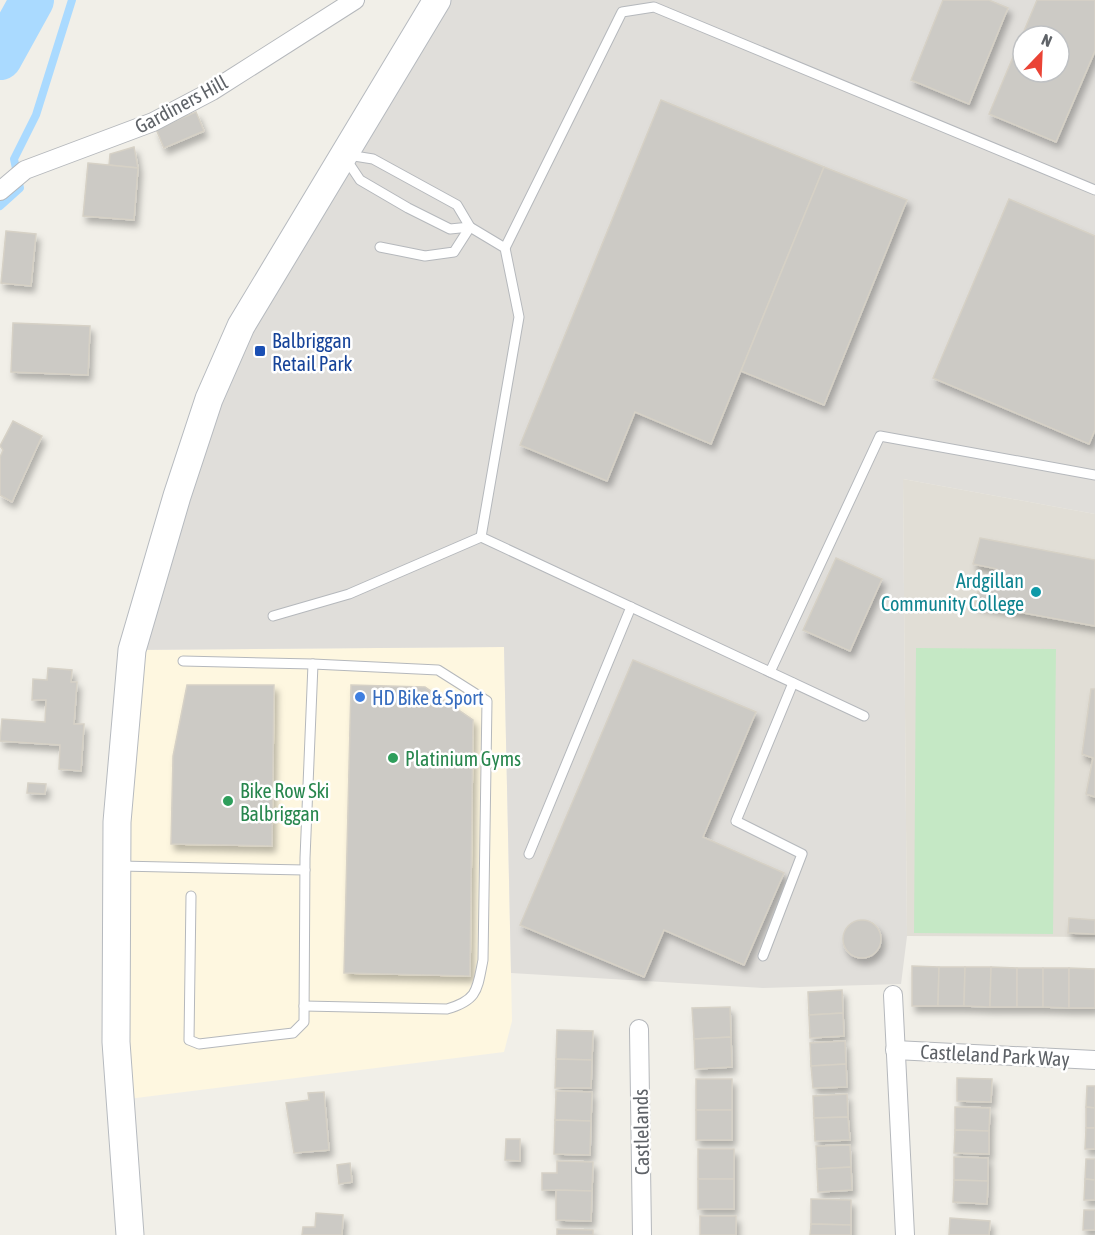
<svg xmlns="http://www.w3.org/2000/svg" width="1095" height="1235" viewBox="0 0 1095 1235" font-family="'Asap Condensed',sans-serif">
<defs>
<filter id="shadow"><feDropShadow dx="3.5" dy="6" stdDeviation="3" flood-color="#0004"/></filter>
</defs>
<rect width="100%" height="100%" fill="#f1efe8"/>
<!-- commercial -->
<path fill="#fef7e0" d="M 504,647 L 512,1021 L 504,1052 L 120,1100 L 132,650 Z"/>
<!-- industrial -->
<path fill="#e0deda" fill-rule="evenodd" d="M 437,0 L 1095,0 L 1095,514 L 903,479 L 907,936 L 901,984 L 763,988 L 511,973 L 504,647 L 132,650 L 209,399 ZM 1023,36 L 1059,36 L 1059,72 L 1023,72 Z"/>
<!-- education -->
<path fill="#e1ded6" d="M 903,479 L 1095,514 L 1095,937 L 907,936 Z"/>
<!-- green -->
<path fill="#c5e8c5" d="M 916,648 L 1056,649 L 1053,934 L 914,933 Z"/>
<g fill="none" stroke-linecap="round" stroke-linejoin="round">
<!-- stream -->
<path stroke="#aadaff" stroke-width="8" d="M 0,206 L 20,188 L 14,159 L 36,115 L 72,0"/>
<!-- river -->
<path stroke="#aadaff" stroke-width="44" d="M 0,58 L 32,0"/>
</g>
<!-- building -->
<g fill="#cccac5" stroke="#d6d1c6" stroke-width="1.5" fill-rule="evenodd" filter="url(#shadow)">
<path d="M 943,0 L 989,0 L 1008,8 L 969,104 L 911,80 Z"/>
<path d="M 1037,0 L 1095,0 L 1095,51 L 1056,142 L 989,114 ZM 1023,36 L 1059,36 L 1059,72 L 1023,72 Z"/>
<path d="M 661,100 L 824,167 L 711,444 L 635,412 L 607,481 L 520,445 Z"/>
<path d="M 196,112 L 204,131 L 164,148 L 156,129 Z"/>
<path d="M 134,147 L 138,168 L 109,165 L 110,154 Z"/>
<path d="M 88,163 L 138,168 L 134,220 L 83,216 Z"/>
<path d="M 824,167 L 907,200 L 824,405 L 741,371 Z"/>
<path d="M 1009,199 L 1095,236 L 1095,430 L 1089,444 L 933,378 Z"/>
<path d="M 6,231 L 36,234 L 31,286 L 1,283 Z"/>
<path d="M 13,323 L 90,326 L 88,375 L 11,372 Z"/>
<path d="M 13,421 L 42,436 L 12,502 L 0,495 L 0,457 L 3,450 L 0,446 Z"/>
<path d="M 980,538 L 1095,560 L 1095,626 L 975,604 L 982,575 L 996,581 L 997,569 L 973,564 Z"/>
<path d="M 836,558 L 882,579 L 850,651 L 803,630 Z"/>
<path d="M 633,660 L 756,712 L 703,837 L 784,873 L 744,965 L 664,930 L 644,977 L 520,925 Z"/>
<path d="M 48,668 L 72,670 L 71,682 L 77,682 L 74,724 L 84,724 L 81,771 L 59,769 L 60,745 L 0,741 L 2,719 L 45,722 L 46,700 L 32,700 L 33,679 L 47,680 Z"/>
<path d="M 187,685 L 274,685 L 272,846 L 171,844 L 173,756 Z"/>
<path d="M 351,685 L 425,687 L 473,720 L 470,976 L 344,973 Z"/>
<path d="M 1091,689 L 1095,689 L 1095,797 L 1086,794 L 1093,758 L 1082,754 Z"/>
<path d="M 28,783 L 46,784 L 45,794 L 27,793 Z"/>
<path d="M 1069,918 L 1095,920 L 1095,934 L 1068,933 Z"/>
<circle cx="862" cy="939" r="19"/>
<path d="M 912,966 L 939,967 L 938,1006 L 912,1006 Z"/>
<path d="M 939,967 L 965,967 L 964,1006 L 938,1006 Z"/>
<path d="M 965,967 L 991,967 L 990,1007 L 964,1006 Z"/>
<path d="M 991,967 L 1017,968 L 1017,1007 L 990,1007 Z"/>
<rect x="1017" y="968" width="26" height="39"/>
<path d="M 1043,968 L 1069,968 L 1069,1008 L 1043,1007 Z"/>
<path d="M 1069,968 L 1095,969 L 1095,1008 L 1069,1008 Z"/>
<path d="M 842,990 L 843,1013 L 809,1015 L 808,992 Z"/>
<path d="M 730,1007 L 731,1037 L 694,1039 L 692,1008 Z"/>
<path d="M 843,1013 L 844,1036 L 810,1038 L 809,1015 Z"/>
<path d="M 557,1030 L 593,1031 L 592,1060 L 556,1059 Z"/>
<path d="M 731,1037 L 732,1067 L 695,1069 L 694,1039 Z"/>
<path d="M 845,1041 L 846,1064 L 811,1066 L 810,1043 Z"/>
<path d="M 556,1059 L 592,1060 L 591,1088 L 555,1088 Z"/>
<path d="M 846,1064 L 847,1087 L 813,1088 L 811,1066 Z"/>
<path d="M 957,1078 L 992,1079 L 991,1102 L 957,1101 Z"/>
<rect x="696" y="1079" width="36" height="31"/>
<path d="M 1087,1086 L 1095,1086 L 1095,1108 L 1086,1107 Z"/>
<path d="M 556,1091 L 592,1092 L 591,1121 L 555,1120 Z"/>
<path d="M 324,1092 L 329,1150 L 294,1153 L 286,1103 L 309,1100 L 308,1093 Z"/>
<path d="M 847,1094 L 848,1117 L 814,1118 L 813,1096 Z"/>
<path d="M 955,1107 L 990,1108 L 989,1131 L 955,1130 Z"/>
<path d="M 1086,1107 L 1095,1108 L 1095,1128 L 1086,1128 Z"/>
<rect x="696" y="1110" width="36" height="30"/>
<path d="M 848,1117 L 850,1140 L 815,1141 L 814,1118 Z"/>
<path d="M 555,1120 L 591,1121 L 590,1155 L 554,1154 Z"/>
<path d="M 1086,1128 L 1095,1128 L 1095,1149 L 1085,1149 Z"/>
<path d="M 955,1130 L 989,1131 L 989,1154 L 954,1153 Z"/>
<path d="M 506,1139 L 520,1139 L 520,1161 L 505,1160 Z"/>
<path d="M 850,1145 L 851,1167 L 817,1169 L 816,1146 Z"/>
<rect x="698" y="1149" width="36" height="30"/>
<path d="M 954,1157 L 988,1158 L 988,1181 L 954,1180 Z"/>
<path d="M 1086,1159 L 1095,1159 L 1095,1180 L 1085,1179 Z"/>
<path d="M 557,1161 L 593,1162 L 592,1191 L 542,1190 L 542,1173 L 557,1173 Z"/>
<path d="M 350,1163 L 352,1182 L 339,1184 L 337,1165 Z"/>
<path d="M 851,1167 L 852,1190 L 818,1192 L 817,1169 Z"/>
<rect x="698" y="1179" width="36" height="30"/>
<path d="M 1085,1179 L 1095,1180 L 1095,1200 L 1084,1200 Z"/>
<path d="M 954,1180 L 988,1181 L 987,1204 L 953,1202 Z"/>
<path d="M 556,1190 L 592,1191 L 591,1221 L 556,1220 Z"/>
<path d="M 811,1199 L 851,1200 L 851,1225 L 811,1224 Z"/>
<path d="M 1084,1210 L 1095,1210 L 1095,1230 L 1083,1230 Z"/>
<path d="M 316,1213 L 343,1215 L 342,1235 L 302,1235 L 303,1227 L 315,1227 Z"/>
<rect x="700" y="1216" width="36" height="19"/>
<path d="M 950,1218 L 990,1221 L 989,1235 L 949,1235 Z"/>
<path d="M 811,1224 L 851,1225 L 851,1235 L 810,1235 Z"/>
<path d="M 557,1229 L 593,1230 L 593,1235 L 557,1235 Z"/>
</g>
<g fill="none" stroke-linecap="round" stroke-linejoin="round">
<!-- service casing -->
<g stroke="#b5b8bc" stroke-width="11">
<g id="service">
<path d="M 348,155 L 373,159 L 457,205 L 470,227 L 505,248 L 519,317 L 481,537 L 864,716"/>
<path d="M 346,159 L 360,180 L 408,208 L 450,229 L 470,227"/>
<path d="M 380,247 L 425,256 L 454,252 L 470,227"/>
<path d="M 505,248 L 622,12 L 654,7 L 1095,190"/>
<path d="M 273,616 L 349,594 L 481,537"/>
<path d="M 183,661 L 313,664 L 438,670 L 487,701 L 483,960 C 477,990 478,1000 447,1009 L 304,1006"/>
<path d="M 770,672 L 880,436 L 1095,475"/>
<path d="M 529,854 L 631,607"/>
<path d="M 120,866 L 305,870"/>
<path d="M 191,896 L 189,1040 L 199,1044 L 293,1033 L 304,1022 L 305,858 L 313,664"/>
<path d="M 763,956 L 802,854 L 736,821 L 793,683"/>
</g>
</g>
<!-- minor casing -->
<g stroke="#b5b8bc" stroke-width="20">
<g id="minor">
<path d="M 0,191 L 25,170 L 153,122 L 212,91 L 355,0"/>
<path d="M 893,995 L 905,1235"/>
<path d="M 639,1029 L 642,1235"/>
<path d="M 895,1050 L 1095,1060"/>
</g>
</g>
<!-- secondary casing -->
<g stroke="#b6babf" stroke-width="29">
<path id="secondary" d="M 130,1235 L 116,1042 L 117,822 L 132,650 L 177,496 L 209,399 L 241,326 L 437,0"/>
</g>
<!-- service -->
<use href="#service" stroke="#fff" stroke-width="9"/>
<!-- minor -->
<use href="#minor" stroke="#fff" stroke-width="18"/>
<!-- secondary -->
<use href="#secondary" stroke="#fff" stroke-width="27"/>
</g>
<!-- markers -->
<rect fill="#1a4fb4" stroke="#fff" stroke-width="2" x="254" y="345" width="12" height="12" rx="3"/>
<circle fill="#0f9aa8" stroke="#fff" stroke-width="2" cx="1036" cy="592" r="6"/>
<circle fill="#3f7fe0" stroke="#fff" stroke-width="2" cx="360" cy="697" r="6"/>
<g fill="#2e9e5b" stroke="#fff" stroke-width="2">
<circle cx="393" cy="758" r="6"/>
<circle cx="228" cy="801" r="6"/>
</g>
<g text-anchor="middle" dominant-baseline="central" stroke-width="5" stroke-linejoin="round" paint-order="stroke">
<!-- street labels -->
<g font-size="20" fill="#5f6368" stroke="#fff">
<text transform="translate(181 104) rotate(-28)">Gardiners Hill</text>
<text transform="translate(995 1055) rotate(3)">Castleland Park Way</text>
<text transform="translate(641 1132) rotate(-91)">Castlelands</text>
</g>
<!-- transit labels -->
<g font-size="20" fill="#164399" stroke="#fff" text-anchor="start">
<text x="272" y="340">Balbriggan<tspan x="272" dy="23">Retail Park</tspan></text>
</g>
<!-- culture labels -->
<g font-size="20" fill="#0d838f" stroke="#fff" text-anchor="end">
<text x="1024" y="580">Ardgillan<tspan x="1024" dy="23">Community College</tspan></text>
</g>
<!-- shop labels -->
<g font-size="20" fill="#366cbe" stroke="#fff" text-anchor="start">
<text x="372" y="697">HD Bike &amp; Sport</text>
</g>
<!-- leisure labels -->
<g font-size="20" fill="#27864d" stroke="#fff" text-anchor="start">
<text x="405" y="758">Platinium Gyms</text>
<text x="240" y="790">Bike Row Ski<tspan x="240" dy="23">Balbriggan</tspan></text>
</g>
</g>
<!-- north arrow -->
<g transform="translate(1041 54) rotate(23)"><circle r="28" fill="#ffffff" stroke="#bfc1c3" stroke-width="1.5"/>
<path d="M0-4.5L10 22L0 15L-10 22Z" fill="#ea4335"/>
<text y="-9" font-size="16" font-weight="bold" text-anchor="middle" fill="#5f6368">N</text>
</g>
</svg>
